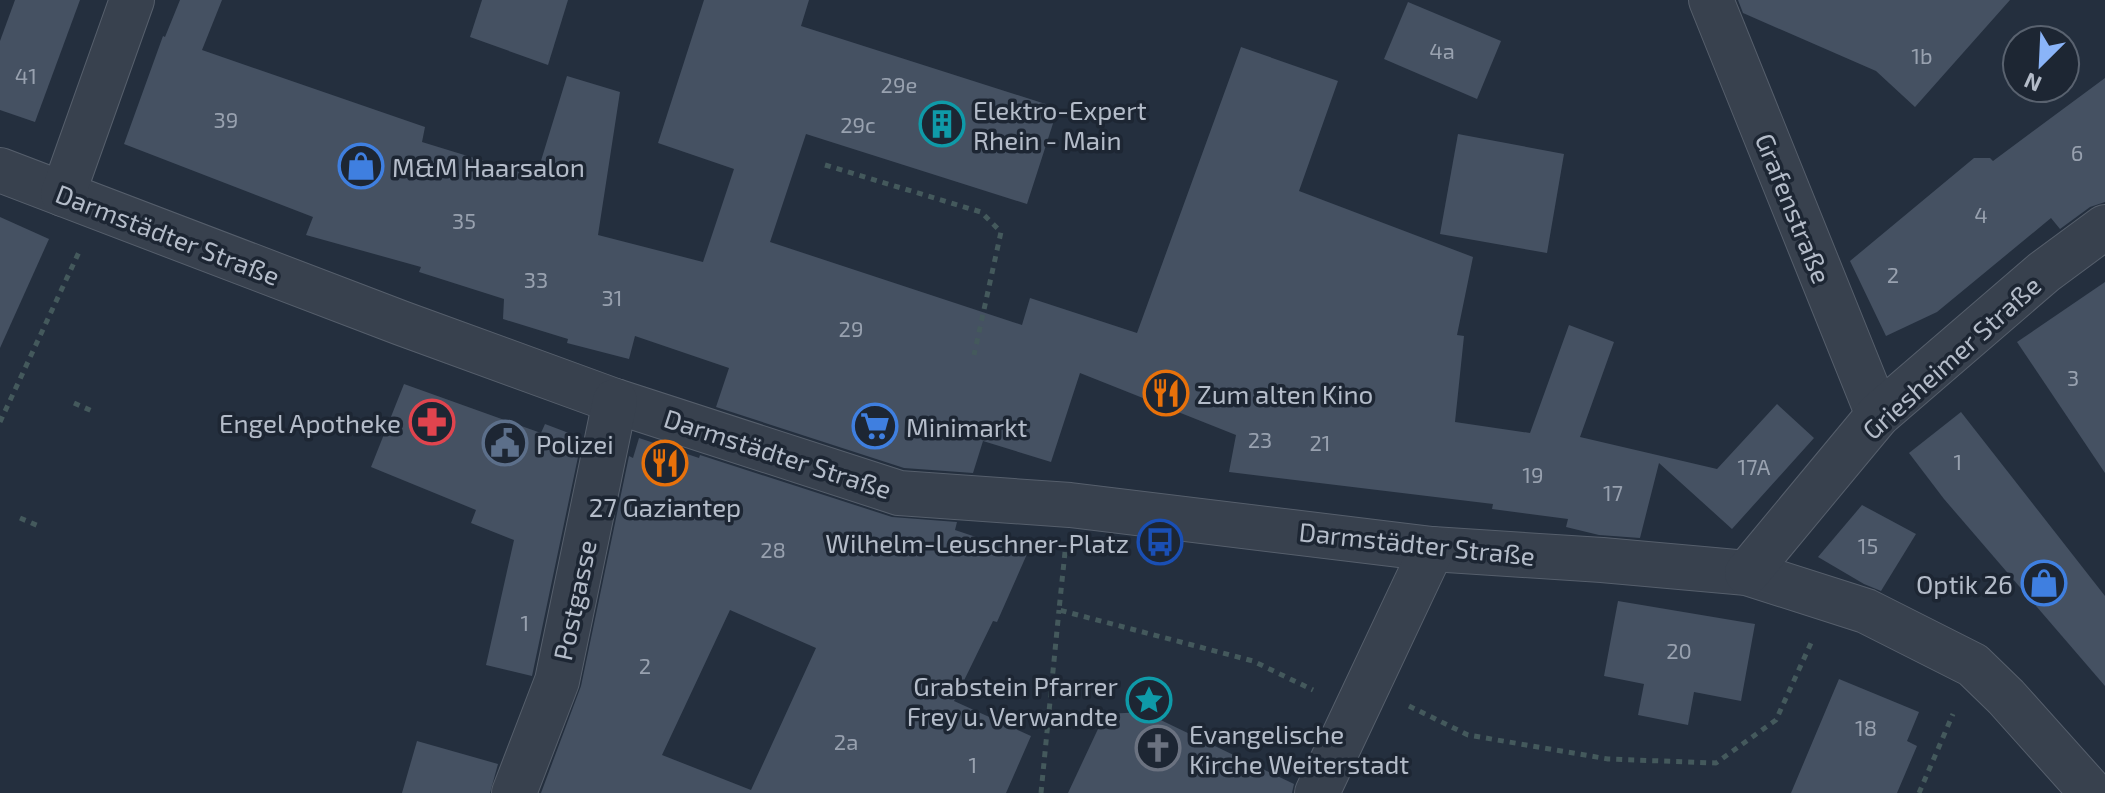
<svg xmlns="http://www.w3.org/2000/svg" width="2105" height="793" viewBox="0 0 2105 793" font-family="'Exo 2',sans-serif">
<rect width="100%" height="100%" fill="#242f3e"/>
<!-- building -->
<g fill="#455162" fill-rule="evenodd">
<path d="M 15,0 L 80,0 L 35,122 L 0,110 L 0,41 Z"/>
<path d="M 180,0 L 222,0 L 202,50 L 425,127 L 422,142 L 536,177 L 567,76 L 620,92 L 598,235 L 703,262 L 734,169 L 658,143 L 704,0 L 809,0 L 801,26 L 1058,108 L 1027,204 L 806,134 L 770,242 L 1022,325 L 1030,298 L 1137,333 L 1241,47 L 1338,81 L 1299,191 L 1473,257 L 1457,335 L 1464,336 L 1455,422 L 1530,433 L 1569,325 L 1614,342 L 1580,437 L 1717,469 L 1777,404 L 1814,438 L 1732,529 L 1659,463 L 1640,538 L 1599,535 L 1566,527 L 1568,519 L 1492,509 L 1493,504 L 1229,472 L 1236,435 L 1080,373 L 1051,462 L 983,441 L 973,473 L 904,468 L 716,407 L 729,368 L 635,336 L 629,359 L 567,343 L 568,339 L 503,319 L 504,299 L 419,272 L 421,267 L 306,235 L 313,217 L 124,144 L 163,36 L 165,37 Z"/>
<path d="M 482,0 L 568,0 L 548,65 L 470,37 Z"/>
<path d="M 1738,0 L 2010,0 L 1915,107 L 1876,71 L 1743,13 Z"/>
<path d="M 1408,2 L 1501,41 L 1477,99 L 1384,59 Z"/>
<path d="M 2105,78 L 2105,202 L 2090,207 L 2060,229 L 2051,218 L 1937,312 L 1886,336 L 1850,261 L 1974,158 L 1990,158 L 1993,161 Z"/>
<path d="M 1458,134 L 1564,154 L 1547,253 L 1440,234 Z"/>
<path d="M 0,217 L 49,239 L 0,348 Z"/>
<path d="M 2105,282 L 2105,473 L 2017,342 Z"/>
<path d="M 404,384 L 541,433 L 545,424 L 582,438 L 532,676 L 486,665 L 514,540 L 471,523 L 476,510 L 371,467 Z"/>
<path d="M 1961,412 L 2105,596 L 2105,686 L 1944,499 L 1909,453 Z"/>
<path d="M 639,438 L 699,458 L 700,455 L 892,517 L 957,522 L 955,530 L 1027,554 L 997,622 L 993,621 L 954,701 L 1031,736 L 1006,793 L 541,793 L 581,686 L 629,456 L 633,458 ZM 730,610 L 816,648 L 751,790 L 662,755 Z"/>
<path d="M 1862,505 L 1916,534 L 1881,591 L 1864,584 L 1818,557 Z"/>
<path d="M 1618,601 L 1755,624 L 1741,701 L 1694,692 L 1688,725 L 1638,715 L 1644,684 L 1604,676 Z"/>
<path d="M 1839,679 L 1919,712 L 1907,741 L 1917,746 L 1897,793 L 1791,793 Z"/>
<path d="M 1144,712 L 1294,784 L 1292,793 L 1068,793 L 1105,714 Z"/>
<path d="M 417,741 L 498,764 L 490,793 L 402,793 Z"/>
</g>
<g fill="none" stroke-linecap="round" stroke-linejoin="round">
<!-- minor casing -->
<g stroke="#565f6c" stroke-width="46">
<g id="minor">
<path d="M 1711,0 L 1878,415"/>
<path d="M 0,170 L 401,323 L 615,401 L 899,493 L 1070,505 L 1432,549 L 1602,560 L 1747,573 L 1866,611 L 1973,665 L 2006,697 L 2092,793"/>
<path d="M 63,194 L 132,0"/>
<path d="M 1747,573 L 1878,415 L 2044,272 L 2105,227"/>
<path d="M 514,793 L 557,681 L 615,401"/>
<path d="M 1317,793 L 1432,549"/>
</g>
</g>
<!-- path -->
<g stroke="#44595c" stroke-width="5" stroke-dasharray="6 6" stroke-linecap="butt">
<path d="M 825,165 L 981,212 L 1001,232 L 974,355"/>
<path d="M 74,403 L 92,411"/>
<path d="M 0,422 L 79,252"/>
<path d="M 20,518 L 41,527"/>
<path d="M 1065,552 L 1059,610 L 1253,661 L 1313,690"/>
<path d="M 1409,706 L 1468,735 L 1608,759 L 1716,763 L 1776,720 L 1811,643"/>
<path d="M 1041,793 L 1059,610"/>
<path d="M 1919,793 L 1953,714"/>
</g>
<!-- minor -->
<use href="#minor" stroke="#38414e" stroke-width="44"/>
</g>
<!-- icons -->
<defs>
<g id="building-ring" transform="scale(2.3)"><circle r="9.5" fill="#1d2633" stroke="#0f9aa8" stroke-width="1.5"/><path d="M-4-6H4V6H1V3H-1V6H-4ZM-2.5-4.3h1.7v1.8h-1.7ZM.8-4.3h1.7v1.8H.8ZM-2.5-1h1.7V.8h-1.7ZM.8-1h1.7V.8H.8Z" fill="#0f9aa8"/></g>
<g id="shop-ring" transform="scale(2.3)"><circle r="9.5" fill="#1d2633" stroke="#3f7fe0" stroke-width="1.5"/><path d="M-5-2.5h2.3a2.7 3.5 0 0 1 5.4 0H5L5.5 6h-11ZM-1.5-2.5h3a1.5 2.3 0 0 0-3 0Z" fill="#3f7fe0"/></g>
<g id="restaurant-ring" transform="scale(2.3)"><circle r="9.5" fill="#1d2633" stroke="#e8710a" stroke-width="1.5"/><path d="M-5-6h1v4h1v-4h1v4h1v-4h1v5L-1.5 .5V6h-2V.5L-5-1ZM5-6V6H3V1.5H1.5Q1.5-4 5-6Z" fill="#e8710a"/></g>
<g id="pharmacy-ring" transform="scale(2.3)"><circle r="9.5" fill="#1d2633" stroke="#e0444e" stroke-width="1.5"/><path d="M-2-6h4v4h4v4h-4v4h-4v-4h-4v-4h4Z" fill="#e0444e"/></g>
<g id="supermarket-ring" transform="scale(2.3)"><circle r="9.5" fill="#1d2633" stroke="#3f7fe0" stroke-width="1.5"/><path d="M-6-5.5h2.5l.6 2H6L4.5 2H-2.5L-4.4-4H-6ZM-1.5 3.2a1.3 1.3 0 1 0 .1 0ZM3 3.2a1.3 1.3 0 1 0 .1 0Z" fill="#3f7fe0"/></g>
<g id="civic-ring" transform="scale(2.3)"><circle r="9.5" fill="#1d2633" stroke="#5c6f8a" stroke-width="1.5"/><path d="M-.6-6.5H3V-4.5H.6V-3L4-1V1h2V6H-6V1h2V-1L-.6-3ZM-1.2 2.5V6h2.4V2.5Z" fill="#5c6f8a"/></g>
<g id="bus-ring" transform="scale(2.3)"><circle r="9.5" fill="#1d2633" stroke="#1a4fb4" stroke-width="1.5"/><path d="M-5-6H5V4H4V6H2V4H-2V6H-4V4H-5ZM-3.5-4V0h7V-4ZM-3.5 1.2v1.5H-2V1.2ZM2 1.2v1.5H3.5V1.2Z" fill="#1a4fb4"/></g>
<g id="sight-ring" transform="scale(2.3)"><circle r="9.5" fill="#1d2633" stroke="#0f9aa8" stroke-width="1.5"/><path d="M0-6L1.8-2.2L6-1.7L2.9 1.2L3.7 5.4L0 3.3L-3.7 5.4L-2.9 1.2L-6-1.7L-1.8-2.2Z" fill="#0f9aa8"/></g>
<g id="church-ring" transform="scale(2.3)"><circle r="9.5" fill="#1d2633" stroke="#6b7280" stroke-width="1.5"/><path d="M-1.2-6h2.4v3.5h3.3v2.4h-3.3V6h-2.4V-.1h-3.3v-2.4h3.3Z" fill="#6b7280"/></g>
</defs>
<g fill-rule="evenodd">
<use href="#building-ring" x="942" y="124"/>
<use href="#shop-ring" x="361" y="166"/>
<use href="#restaurant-ring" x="1166" y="393"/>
<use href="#pharmacy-ring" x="432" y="422"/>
<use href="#supermarket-ring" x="875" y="426"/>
<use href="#civic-ring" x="505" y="443"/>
<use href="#restaurant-ring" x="665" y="463"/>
<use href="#bus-ring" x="1160" y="542"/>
<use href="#shop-ring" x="2044" y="583"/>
<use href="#sight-ring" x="1149" y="700"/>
<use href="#church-ring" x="1158" y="748"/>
</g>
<g text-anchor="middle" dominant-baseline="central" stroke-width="7" stroke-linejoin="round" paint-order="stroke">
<!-- number labels -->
<g font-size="22" fill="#98a1af">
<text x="1442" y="50">4a</text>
<text x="1922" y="55">1b</text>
<text x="26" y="75">41</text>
<text x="899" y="84">29e</text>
<text x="226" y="119">39</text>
<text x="858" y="124">29c</text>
<text x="2077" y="152">6</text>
<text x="1981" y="214">4</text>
<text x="464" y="220">35</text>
<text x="1893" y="274">2</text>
<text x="536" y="279">33</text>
<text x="612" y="297">31</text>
<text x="851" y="328">29</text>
<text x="2073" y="377">3</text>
<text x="1260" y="439">23</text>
<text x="1320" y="442">21</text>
<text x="1958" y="461">1</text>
<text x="1754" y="466">17A</text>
<text x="1533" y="474">19</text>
<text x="1613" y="492">17</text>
<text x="1868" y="545">15</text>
<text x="773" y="549">28</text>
<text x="525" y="622">1</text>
<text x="1679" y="650">20</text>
<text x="645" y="665">2</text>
<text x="1866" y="727">18</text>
<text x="846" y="741">2a</text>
<text x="973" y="764">1</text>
</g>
<!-- poi labels -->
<g font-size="26" fill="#b4bcc9" stroke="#1d2633" text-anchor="start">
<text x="973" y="109">Elektro-Expert<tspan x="973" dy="30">Rhein - Main</tspan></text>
<text x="392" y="166">M&amp;M Haarsalon</text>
<text x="1197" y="393">Zum alten Kino</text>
<text x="401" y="422" text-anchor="end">Engel Apotheke</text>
<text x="906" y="426">Minimarkt</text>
<text x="536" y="443">Polizei</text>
<text x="665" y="506" text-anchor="middle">27 Gaziantep</text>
<text x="1129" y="542" text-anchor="end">Wilhelm-Leuschner-Platz</text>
<text x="2013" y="583" text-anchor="end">Optik 26</text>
<text x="1118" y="685" text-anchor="end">Grabstein Pfarrer<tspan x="1118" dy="30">Frey u. Verwandte</tspan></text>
<text x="1189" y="733">Evangelische<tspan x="1189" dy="30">Kirche Weiterstadt</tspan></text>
</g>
<!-- street labels -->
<g font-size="26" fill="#b4bcc9" stroke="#1d2633">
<text transform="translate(1794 208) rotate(68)">Grafenstraße</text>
<text transform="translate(168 234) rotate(21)">Darmstädter Straße</text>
<text transform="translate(1951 357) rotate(-42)">Griesheimer Straße</text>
<text transform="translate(778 453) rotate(18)">Darmstädter Straße</text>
<text transform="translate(1417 543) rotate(6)">Darmstädter Straße</text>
<text transform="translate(574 600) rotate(-78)">Postgasse</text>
</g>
</g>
<!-- north arrow -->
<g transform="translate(2041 64) rotate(204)"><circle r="38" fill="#1d2633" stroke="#59626f" stroke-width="2"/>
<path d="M0-6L14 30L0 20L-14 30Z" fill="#8ab4f8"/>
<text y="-12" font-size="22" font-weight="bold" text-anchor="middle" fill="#b4bcc9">N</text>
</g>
</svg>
